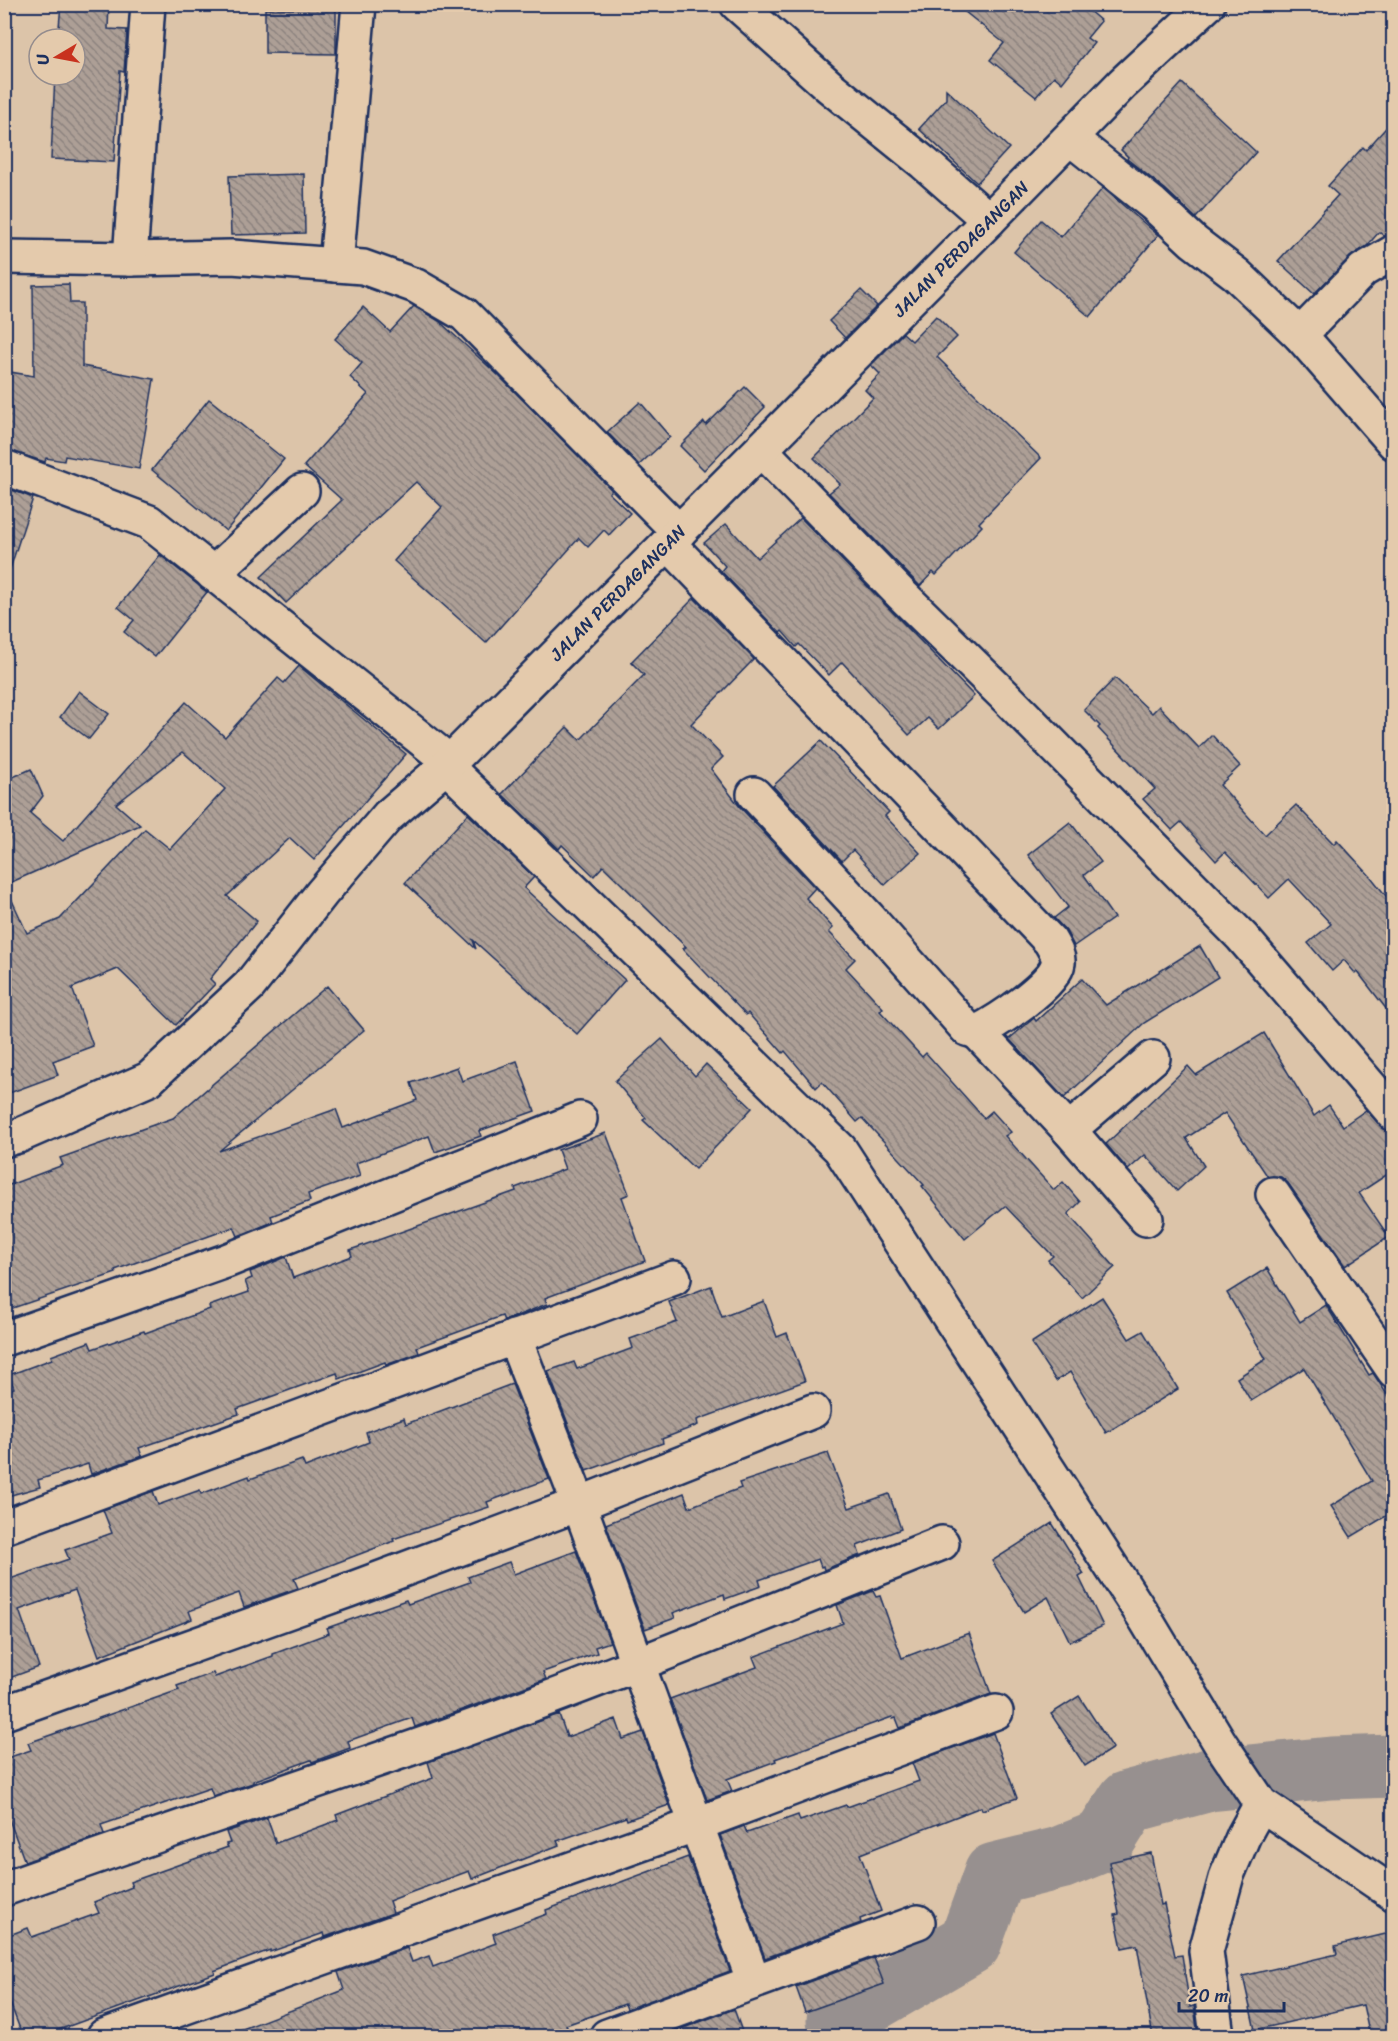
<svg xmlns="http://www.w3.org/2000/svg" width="1398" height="2041" viewBox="0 0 1398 2041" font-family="Sriracha,sans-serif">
<defs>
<pattern id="building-back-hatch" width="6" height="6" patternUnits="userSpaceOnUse" patternTransform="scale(1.5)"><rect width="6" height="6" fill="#ad9f96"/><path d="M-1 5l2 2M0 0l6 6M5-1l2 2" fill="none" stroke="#8c827e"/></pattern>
</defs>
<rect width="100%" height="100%" fill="#dcc4a9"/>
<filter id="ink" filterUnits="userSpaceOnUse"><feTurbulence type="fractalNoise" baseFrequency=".0167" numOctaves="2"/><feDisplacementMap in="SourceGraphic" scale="12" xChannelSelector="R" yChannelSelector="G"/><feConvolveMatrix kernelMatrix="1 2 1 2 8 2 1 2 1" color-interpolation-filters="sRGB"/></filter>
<g filter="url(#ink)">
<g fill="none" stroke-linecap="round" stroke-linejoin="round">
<!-- river -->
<path stroke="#97908f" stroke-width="63" d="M 842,2036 L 838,2020 L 970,1943 L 995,1874 L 1060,1858 L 1104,1840 L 1128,1802 L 1209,1780 L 1331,1768 L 1394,1766"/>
</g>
<!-- building -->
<g fill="url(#building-back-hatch)" stroke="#1b2f5e" stroke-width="1.5" fill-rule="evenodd">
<path d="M 61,4 L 109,4 L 108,29 L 127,30 L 124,72 L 120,71 L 114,162 L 51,159 L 55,75 L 75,75 L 75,39 L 58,39 Z"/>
<path d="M 955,4 L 1081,4 L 1101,21 L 1087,38 L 1094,43 L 1062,83 L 1054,76 L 1036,97 L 990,60 L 1004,43 Z"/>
<path d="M 265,9 L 336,9 L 336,54 L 265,53 Z"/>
<path d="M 1182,83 L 1256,152 L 1196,218 L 1165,189 L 1127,159 L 1128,157 L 1121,150 Z"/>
<path d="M 946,89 L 1009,148 L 977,183 L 919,129 L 946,99 Z"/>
<path d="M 1394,119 L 1394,233 L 1384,236 L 1379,232 L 1367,246 L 1350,257 L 1314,294 L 1278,261 L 1338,195 L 1328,186 L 1363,147 L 1366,150 Z"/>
<path d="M 304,174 L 305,233 L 231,235 L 229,176 Z"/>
<path d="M 1103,188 L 1158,235 L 1090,317 L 1014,252 L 1041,220 L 1061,237 Z"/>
<path d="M 69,284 L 70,303 L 82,303 L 82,366 L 154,379 L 139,469 L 65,456 L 64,461 L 46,458 L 45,462 L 4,449 L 4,371 L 34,376 L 33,285 Z"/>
<path d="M 861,290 L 877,306 L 845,338 L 829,321 Z"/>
<path d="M 414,306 L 439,321 L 499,376 L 612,490 L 609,493 L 630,513 L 609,535 L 604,530 L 588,547 L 579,538 L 486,643 L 394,561 L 442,507 L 416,482 L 286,603 L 261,577 L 342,500 L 304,466 L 368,394 L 350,377 L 362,363 L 335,339 L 363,307 L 390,332 Z"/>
<path d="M 936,316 L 957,337 L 937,357 L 1041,458 L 979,523 L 982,526 L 936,575 L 933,572 L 920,586 L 829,493 L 840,484 L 814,458 L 873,398 L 865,390 L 880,374 L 871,365 L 903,333 L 912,341 Z"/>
<path d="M 745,387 L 765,407 L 704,470 L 680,446 L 704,422 L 706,425 Z"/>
<path d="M 209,399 L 284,459 L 226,531 L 152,470 Z"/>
<path d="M 640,402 L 670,437 L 639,465 L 607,432 Z"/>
<path d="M 4,487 L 33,498 L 10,569 L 4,568 Z"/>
<path d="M 801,518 L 974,696 L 939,729 L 928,718 L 909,735 L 842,662 L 829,675 L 799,644 L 796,647 L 782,631 L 780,633 L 721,571 L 725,566 L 704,543 L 726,524 L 757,558 Z"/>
<path d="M 160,555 L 207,592 L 155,657 L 124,632 L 134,620 L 118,607 Z"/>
<path d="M 694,598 L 754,659 L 691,724 L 723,757 L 711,769 L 740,807 L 815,888 L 806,898 L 833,928 L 829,932 L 855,959 L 846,968 L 883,1008 L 880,1011 L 922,1057 L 926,1053 L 984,1118 L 992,1111 L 1011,1132 L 1005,1136 L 1054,1190 L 1063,1182 L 1080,1202 L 1068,1214 L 1115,1267 L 1082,1298 L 1048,1260 L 1053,1256 L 1005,1206 L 965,1239 L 922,1186 L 924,1185 L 862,1118 L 857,1122 L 822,1082 L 816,1088 L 785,1051 L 783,1053 L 748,1013 L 746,1015 L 683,949 L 686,947 L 603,866 L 594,876 L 562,845 L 559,849 L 502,794 L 567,727 L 580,740 L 644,675 L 631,662 Z"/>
<path d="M 299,666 L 406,754 L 314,860 L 290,838 L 227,896 L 257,921 L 210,979 L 215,984 L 176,1025 L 118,969 L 72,988 L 93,1046 L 53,1061 L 58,1075 L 4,1095 L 4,781 L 31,769 L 43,796 L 30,813 L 63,841 L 186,702 L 225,737 L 278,678 L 284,683 ZM 183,752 L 225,789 L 170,849 L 145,829 L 60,919 L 27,933 L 5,885 L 140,825 L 116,804 Z"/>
<path d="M 1115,678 L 1152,713 L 1159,706 L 1199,748 L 1212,735 L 1240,766 L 1220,785 L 1265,835 L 1296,805 L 1334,844 L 1337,840 L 1371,877 L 1394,906 L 1394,1019 L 1357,971 L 1355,973 L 1344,960 L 1332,971 L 1308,943 L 1331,924 L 1289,879 L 1269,898 L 1225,852 L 1216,861 L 1181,822 L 1172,830 L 1143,799 L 1155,789 L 1098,728 L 1100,726 L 1084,710 Z"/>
<path d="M 79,691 L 109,714 L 89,739 L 60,717 Z"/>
<path d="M 821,741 L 889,812 L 885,816 L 920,853 L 885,885 L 853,850 L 842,861 L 773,786 Z"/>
<path d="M 468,814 L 534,877 L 524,888 L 625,980 L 577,1034 L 473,940 L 476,949 L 405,883 Z"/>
<path d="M 1070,822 L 1101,862 L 1084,875 L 1114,918 L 1074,946 L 1066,931 L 1054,918 L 1068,907 L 1028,855 Z"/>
<path d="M 1200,946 L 1218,977 L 1144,1023 L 1064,1098 L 1009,1039 L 1034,1018 L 1036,1021 L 1082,979 L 1106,1005 Z"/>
<path d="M 327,986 L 364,1030 L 219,1151 L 336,1109 L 343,1128 L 417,1100 L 411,1083 L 457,1067 L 462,1081 L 517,1061 L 535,1111 L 479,1131 L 481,1136 L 435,1152 L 429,1136 L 356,1163 L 360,1176 L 308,1194 L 310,1201 L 271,1216 L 273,1222 L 238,1236 L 234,1227 L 115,1270 L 116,1273 L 4,1311 L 4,1187 L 63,1165 L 60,1158 L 173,1118 Z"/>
<path d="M 1264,1033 L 1314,1116 L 1329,1105 L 1343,1126 L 1366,1110 L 1394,1139 L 1394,1170 L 1359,1193 L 1389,1237 L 1345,1266 L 1288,1183 L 1281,1177 L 1268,1177 L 1225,1113 L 1186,1138 L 1204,1166 L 1177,1191 L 1145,1155 L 1128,1170 L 1106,1144 L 1188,1066 L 1196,1075 Z"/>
<path d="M 662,1039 L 695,1076 L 706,1064 L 752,1108 L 695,1169 L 643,1120 L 646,1118 L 615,1081 Z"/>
<path d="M 606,1133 L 629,1194 L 622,1197 L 645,1261 L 545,1298 L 547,1304 L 504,1321 L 502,1316 L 417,1347 L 419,1353 L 386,1365 L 385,1362 L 339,1379 L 337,1373 L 237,1409 L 239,1414 L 139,1448 L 142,1456 L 91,1474 L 88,1464 L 38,1480 L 40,1487 L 4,1497 L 4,1391 L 14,1388 L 9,1375 L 52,1359 L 51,1356 L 89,1342 L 92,1349 L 144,1331 L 145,1333 L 210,1309 L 209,1306 L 249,1292 L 245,1281 L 252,1278 L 250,1272 L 286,1257 L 293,1278 L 352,1256 L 350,1250 L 516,1191 L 515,1188 L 565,1169 L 558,1150 Z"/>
<path d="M 1267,1268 L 1300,1322 L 1326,1305 L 1369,1375 L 1373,1373 L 1394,1405 L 1394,1517 L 1391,1513 L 1351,1537 L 1331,1506 L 1372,1481 L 1304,1368 L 1251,1401 L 1237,1378 L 1266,1359 L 1227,1293 Z"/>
<path d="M 711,1286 L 722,1317 L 764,1301 L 777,1337 L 787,1333 L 805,1381 L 697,1420 L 698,1425 L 662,1439 L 663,1443 L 586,1471 L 548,1371 L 574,1362 L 577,1369 L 633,1348 L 630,1339 L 677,1322 L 669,1302 Z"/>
<path d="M 1102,1297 L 1129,1339 L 1143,1331 L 1178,1389 L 1106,1433 L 1070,1372 L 1056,1381 L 1031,1343 Z"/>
<path d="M 512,1384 L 549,1479 L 487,1502 L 489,1507 L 393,1539 L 394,1541 L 294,1579 L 298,1588 L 244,1607 L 239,1593 L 189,1611 L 192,1619 L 99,1656 L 75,1590 L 19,1610 L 39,1667 L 4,1680 L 4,1581 L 69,1559 L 65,1550 L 112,1533 L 103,1510 L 153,1491 L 158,1505 L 200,1490 L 201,1494 L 249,1476 L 250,1479 L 302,1460 L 305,1467 L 369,1442 L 366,1432 L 404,1418 L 406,1424 Z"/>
<path d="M 828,1453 L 849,1508 L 889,1494 L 901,1529 L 857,1546 L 860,1555 L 824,1570 L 823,1566 L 821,1567 L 818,1559 L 759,1580 L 761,1586 L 725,1599 L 724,1594 L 673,1613 L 675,1618 L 645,1629 L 606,1524 L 684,1493 L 689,1507 L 741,1488 L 739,1483 Z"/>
<path d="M 1052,1523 L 1084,1574 L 1079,1577 L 1103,1626 L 1070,1642 L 1048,1597 L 1024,1612 L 992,1561 Z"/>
<path d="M 576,1551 L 610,1642 L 595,1647 L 597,1653 L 543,1672 L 546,1679 L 415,1727 L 412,1718 L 348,1741 L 350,1748 L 312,1762 L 311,1760 L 253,1781 L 253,1783 L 213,1796 L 210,1788 L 101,1825 L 104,1834 L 25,1862 L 4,1806 L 4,1759 L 31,1750 L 28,1743 L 179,1690 L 177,1686 L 213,1673 L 215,1677 L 273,1656 L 273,1654 L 329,1633 L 327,1628 L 406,1600 L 408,1604 L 470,1582 L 468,1577 L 509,1562 L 514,1574 Z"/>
<path d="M 873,1591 L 876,1597 L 880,1596 L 902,1658 L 969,1633 L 991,1694 L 900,1728 L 896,1718 L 893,1719 L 892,1717 L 775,1759 L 776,1761 L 727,1779 L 732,1791 L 707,1800 L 670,1699 L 757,1667 L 753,1657 L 843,1623 L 837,1605 Z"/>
<path d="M 1079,1696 L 1113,1748 L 1085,1766 L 1051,1714 Z"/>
<path d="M 559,1714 L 567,1737 L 616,1719 L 623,1739 L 643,1732 L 669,1805 L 627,1820 L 626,1817 L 557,1841 L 559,1845 L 472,1879 L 469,1871 L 412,1892 L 389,1901 L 393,1913 L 325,1937 L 324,1933 L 270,1952 L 270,1950 L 214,1971 L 215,1973 L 39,2037 L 23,2037 L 4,1987 L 4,1937 L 28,1928 L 32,1937 L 99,1913 L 94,1902 L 132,1887 L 130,1882 L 228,1847 L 226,1844 L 230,1843 L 226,1832 L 267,1818 L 276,1843 L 338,1820 L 336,1815 L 433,1778 L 428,1762 Z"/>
<path d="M 993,1733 L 1017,1798 L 982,1810 L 981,1807 L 860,1854 L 881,1911 L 860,1919 L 861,1923 L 765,1958 L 720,1835 L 744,1826 L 747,1833 L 798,1815 L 800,1821 L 846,1805 L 847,1807 L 919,1781 L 912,1763 Z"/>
<path d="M 1151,1853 L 1161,1905 L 1164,1904 L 1175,1956 L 1182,1955 L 1190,2007 L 1194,2006 L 1198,2037 L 1153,2037 L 1137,1945 L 1122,1948 L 1115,1915 L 1119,1914 L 1109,1862 Z"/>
<path d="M 688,1857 L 730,1971 L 627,2009 L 625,2004 L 566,2025 L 568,2029 L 546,2037 L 232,2037 L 232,2033 L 344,1990 L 338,1972 L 407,1948 L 412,1962 L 429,1956 L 433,1967 L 496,1943 L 493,1934 L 547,1914 L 546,1910 Z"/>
<path d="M 1394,1932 L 1394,2037 L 1370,2037 L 1363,2005 L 1255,2030 L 1243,1976 L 1337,1954 L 1335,1946 Z"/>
<path d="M 874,1958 L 884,1984 L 805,2012 L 796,1987 Z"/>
<path d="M 734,2009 L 744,2037 L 660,2037 Z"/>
</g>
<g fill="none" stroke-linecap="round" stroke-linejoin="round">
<!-- minor casing -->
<g stroke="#1b2f5e" stroke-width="38">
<g id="minor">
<path d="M 737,4 L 830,87 L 924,163 L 989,220"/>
<path d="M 1070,138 L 1153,204 L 1194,242 L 1236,274 L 1300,335 L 1394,443"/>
<path d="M 4,257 L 130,259 L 232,257 L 363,267 L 416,286 L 464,314 L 679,532"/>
<path d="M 130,259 L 148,4"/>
<path d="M 336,265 L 359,4"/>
<path d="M 1300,335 L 1363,270 L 1394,252"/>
<path d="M 761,450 L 901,594 L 1008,699 L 1242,937 L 1394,1114"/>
<path d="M 4,467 L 149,522 L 450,762"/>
<path d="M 668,543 L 1050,941 C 1054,948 1059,956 1058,963 C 1055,985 995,1023 977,1032 L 967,1029 L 869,918 L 754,794"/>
<path d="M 213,574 L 302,491"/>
<path d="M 446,766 L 840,1149 L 1146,1620 L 1220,1743 L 1261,1804 L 1394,1894"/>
<path d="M 977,1032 L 1069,1130 L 1146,1219"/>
<path d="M 1069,1130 L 1153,1058"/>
<path d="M 4,1140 L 18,1136 L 149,1079 L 249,986 L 322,893 L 388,816 L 446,766 L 989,220 L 1123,83 L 1208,4"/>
<path d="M 1273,1194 L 1394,1371"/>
<path d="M 514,1337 L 579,1504 L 754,1982"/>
<path d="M 4,1339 L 226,1261 L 580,1119"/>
<path d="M 4,1527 L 674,1278"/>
<path d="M 4,1713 L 349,1590 L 579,1504 L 813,1411"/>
<path d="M 4,1889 C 146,1838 289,1791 432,1741 C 604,1680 773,1610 942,1543"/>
<path d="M 104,2036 L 697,1824 L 996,1712"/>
<path d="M 607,2036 L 918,1922"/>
<path d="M 1217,2036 L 1206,1951 L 1227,1875 L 1244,1835 L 1261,1804"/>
</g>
</g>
<!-- minor -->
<use href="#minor" stroke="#e4caac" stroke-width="33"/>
</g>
</g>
<g text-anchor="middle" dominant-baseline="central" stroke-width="4.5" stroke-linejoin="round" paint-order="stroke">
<!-- street labels -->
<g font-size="18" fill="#1b2f5e" stroke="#e4caac">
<text transform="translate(961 249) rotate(-45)">JALAN PERDAGANGAN</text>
<text transform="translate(618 593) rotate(-45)">JALAN PERDAGANGAN</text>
</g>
</g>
<!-- margin -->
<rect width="1398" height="2041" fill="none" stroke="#e4caac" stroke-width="24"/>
<rect x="12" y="12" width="1374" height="2017" fill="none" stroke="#1b2f5e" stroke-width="2" filter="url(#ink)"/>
<!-- north arrow -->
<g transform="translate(57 57) rotate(260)"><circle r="28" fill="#e4caac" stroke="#948c8d" stroke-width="1.5"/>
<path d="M0-4.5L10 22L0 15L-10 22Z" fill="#c8321e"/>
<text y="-9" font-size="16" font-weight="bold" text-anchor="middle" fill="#1b2f5e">U</text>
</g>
<!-- scale -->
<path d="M1179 2002v9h105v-9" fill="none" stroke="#1b2f5e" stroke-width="3"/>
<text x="1188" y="2002" font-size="18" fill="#1b2f5e" stroke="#e4caac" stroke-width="4.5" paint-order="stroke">20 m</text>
</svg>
